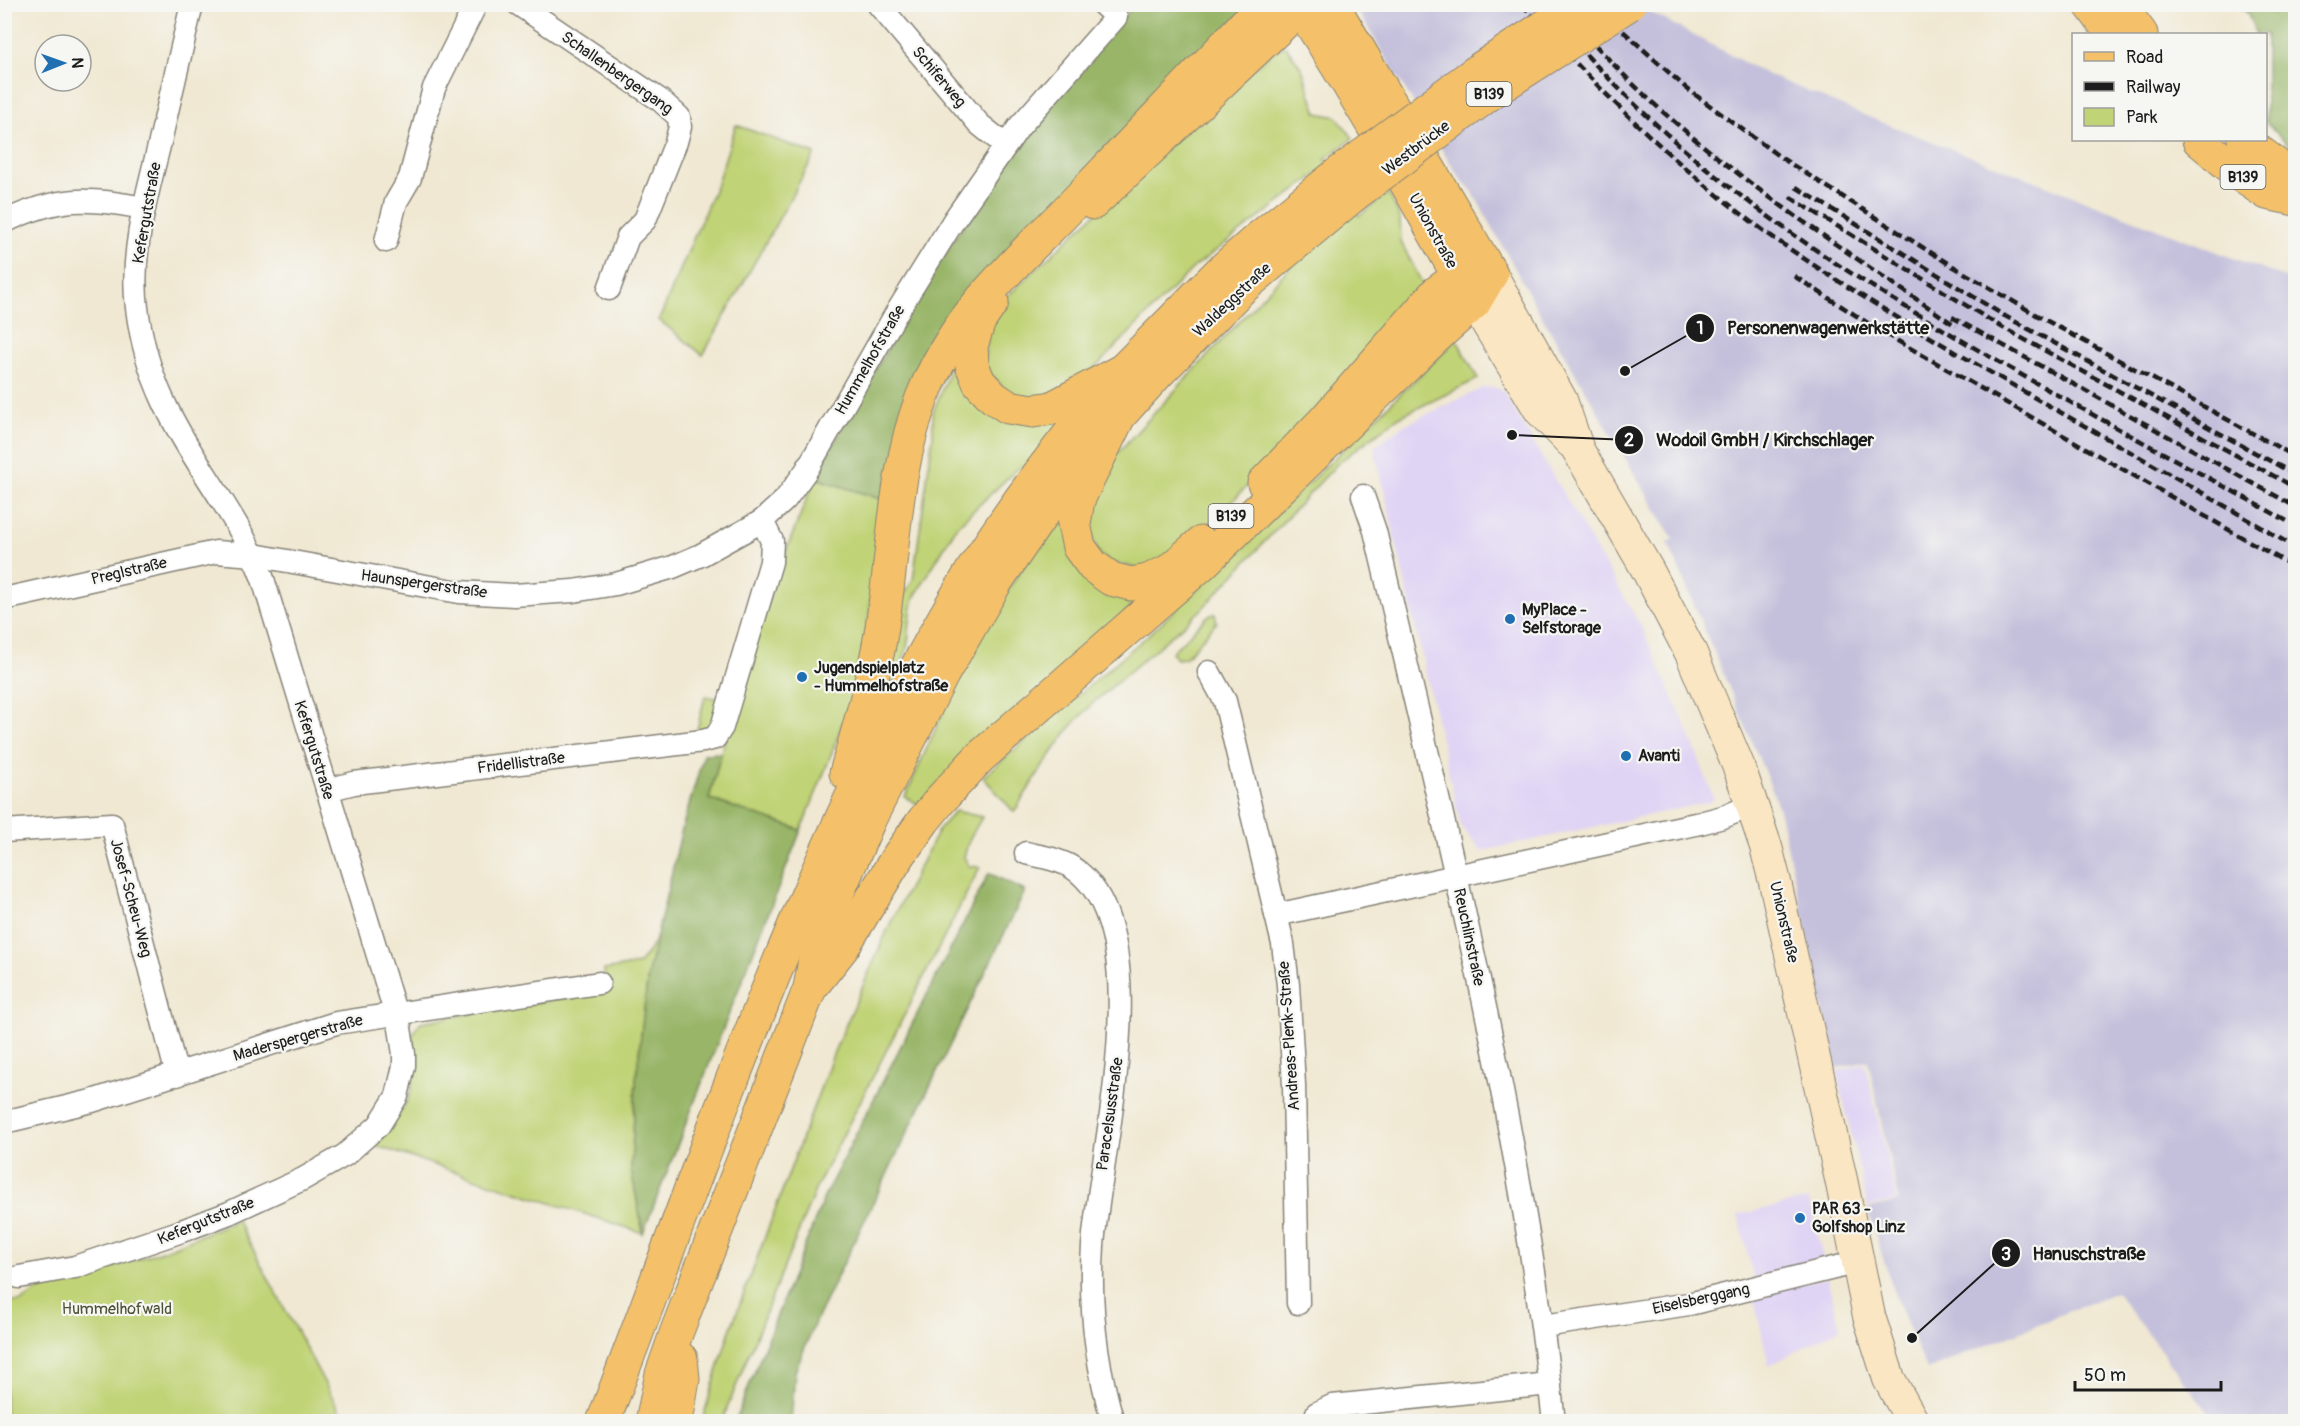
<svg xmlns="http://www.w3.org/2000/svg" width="2300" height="1426" viewBox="0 0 2300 1426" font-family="Pangolin,sans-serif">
<rect width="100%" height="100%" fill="#f6f6f2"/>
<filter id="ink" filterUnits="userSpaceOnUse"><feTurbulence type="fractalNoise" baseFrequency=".0167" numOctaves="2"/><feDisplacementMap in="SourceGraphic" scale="12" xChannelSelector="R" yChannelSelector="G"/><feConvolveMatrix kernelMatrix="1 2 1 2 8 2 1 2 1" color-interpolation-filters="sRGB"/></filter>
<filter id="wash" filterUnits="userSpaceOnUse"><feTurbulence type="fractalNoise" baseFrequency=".008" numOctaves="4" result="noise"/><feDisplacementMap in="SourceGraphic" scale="24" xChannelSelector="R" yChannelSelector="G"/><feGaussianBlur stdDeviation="1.35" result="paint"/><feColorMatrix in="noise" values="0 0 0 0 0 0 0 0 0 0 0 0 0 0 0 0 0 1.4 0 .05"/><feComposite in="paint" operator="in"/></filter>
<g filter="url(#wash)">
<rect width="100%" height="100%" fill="#f0e8d2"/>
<!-- built -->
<g fill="#e0d4f4">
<path d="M 1490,387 L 1498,388 L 1504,393 L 1516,413 L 1641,626 L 1690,736 L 1714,799 L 1710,802 L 1482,851 L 1461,827 L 1374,447 L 1402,426 L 1483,388 Z"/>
<path d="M 1865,1064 L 1897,1200 L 1868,1207 L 1837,1071 Z"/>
<path d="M 1809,1199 L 1824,1262 L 1754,1280 L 1738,1215 Z"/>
<path d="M 1828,1277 L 1840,1328 L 1769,1366 L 1753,1295 Z"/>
</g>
<!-- industrial -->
<path fill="#c4c0db" d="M 1354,5 L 1640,5 L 1652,13 L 1766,74 L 1861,114 L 2295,282 L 2295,1421 L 2215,1421 L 2116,1292 L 1927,1370 L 1894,1292 L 1867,1209 L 1899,1201 L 1868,1061 L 1836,1068 L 1780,813 L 1773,792 L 1668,543 L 1673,539 L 1539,312 L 1472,191 L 1461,179 L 1445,155 Z"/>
<!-- green -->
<g fill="#c0d376" stroke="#6e7849" stroke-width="1.5">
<path d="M 1286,46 L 1302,69 L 1317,113 L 1337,117 L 1353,138 L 1325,159 L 1329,165 L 1193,268 L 1087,376 L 1060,394 L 1014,398 L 984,368 L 989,319 L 998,305 L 1166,147 L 1273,51 Z"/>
<path d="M 736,125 L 815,154 L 703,355 L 659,320 L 717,183 Z"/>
<path d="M 1389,193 L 1400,219 L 1401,242 L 1426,291 L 1255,478 L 1218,516 L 1181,550 L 1147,571 L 1103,560 L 1085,523 L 1109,462 L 1301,255 L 1354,210 L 1359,216 Z"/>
<path d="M 1454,342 L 1458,342 L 1478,379 L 1399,417 L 1338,463 L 1200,611 L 1093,703 L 1069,729 L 1041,769 L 1014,812 L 983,777 L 1147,636 L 1224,565 Z"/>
<path d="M 958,350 L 964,379 L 1067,416 L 1034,461 L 1016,470 L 957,526 L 915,596 C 908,614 911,633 906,652 C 902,666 892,680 884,693 L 897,605 L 913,580 L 933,435 L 933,412 Z"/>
<path d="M 815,478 L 884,500 C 877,549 873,600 863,649 C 850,712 825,771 801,830 L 709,799 L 721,753 L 776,576 Z"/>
<path d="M 1065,501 L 1063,521 L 1145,594 L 919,805 L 905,797 L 943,712 L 989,620 Z"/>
<path d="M 1215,614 L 1217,622 L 1185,658 L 1177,659 L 1172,652 L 1208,616 Z"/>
<path d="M 705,696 L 721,699 L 714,727 L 696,734 Z"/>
<path d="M 955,811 L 982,817 L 969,840 L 964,857 L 969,866 L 980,867 L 816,1188 L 722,1421 L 702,1421 L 728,1336 L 834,1052 L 890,924 L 939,829 Z"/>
<path d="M 658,934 L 648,974 L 636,1080 L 631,1169 L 643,1233 L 373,1145 C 389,1128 407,1109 412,1086 C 416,1064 404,1038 421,1022 L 606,991 L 604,970 L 639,964 L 649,951 Z"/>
<path d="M 237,1220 L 345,1421 L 5,1422 L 5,1302 L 21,1302 L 50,1282 L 111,1268 L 165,1250 Z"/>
</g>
<!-- forest -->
<g fill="#98b567" stroke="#5a6842" stroke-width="1.5">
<path d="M 1136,4 L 1249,5 L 992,274 L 884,500 L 815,478 C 894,334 974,191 1082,66 C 1099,46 1116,23 1136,4 Z"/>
<path d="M 2240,5 L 2295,5 L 2295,152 L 2266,122 L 2266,34 L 2256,34 L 2248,14 Z"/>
<path d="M 721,753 L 709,799 L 801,830 L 643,1233 L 631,1169 L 636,1080 L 648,974 L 682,829 L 704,754 Z"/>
<path d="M 989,873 L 1025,891 L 815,1322 L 795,1372 L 791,1421 L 735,1421 L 825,1195 Z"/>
</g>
</g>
<g filter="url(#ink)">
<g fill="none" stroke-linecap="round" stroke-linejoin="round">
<!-- street casing -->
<g stroke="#868277" stroke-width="25">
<g id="street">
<path d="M 518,4 L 660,100 L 679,117 L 680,127 L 676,142 L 645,220 L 628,237 L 609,289"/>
<path d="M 878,4 L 979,124 L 1005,145"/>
<path d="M 4,222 C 58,196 87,197 144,208"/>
<path d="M 386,241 L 396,202 L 410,178 L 434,88 L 476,4"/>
<path d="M 1363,496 L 1375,531 C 1444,826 1521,1121 1554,1422"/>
<path d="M 4,599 L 216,552 L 254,555 L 459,592 L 514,595 L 573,591 L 616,584 L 673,567 L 701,555 L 762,521 L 785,500 L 806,471 L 897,312 L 954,220 L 1019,127 L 1116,17 L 1102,4"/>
<path d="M 1209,672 L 1225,701 L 1283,944 L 1288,985 L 1294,1085 L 1298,1303"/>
<path d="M 327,790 L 354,783 L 703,741 L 715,738 L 722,727 L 771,562 L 772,541 L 762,521"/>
<path d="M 4,831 L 112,824 L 177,1075"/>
<path d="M 1026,853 C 1041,857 1060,859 1073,868 C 1161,928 1099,1156 1093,1246 C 1089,1305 1096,1364 1113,1422"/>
<path d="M 1276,915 L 1700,823 L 1723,817 L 1753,805"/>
<path d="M 4,1122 L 92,1101 L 336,1023 L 599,983"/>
<path d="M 19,1277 L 75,1267 L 179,1232 L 229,1213 L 303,1179 L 345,1155 L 379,1125 L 397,1096 L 404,1066 L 404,1054 L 400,1028 L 263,579 C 239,515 191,462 163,400 C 150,372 141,339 137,308 C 130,254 146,198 159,146 C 170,99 181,52 192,4"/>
<path d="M 1543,1326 L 1689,1304 L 1858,1262"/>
<path d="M 1314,1422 L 1317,1413 L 1332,1406 L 1550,1384"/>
</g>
</g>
<!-- secondary casing -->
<g stroke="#868277" stroke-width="34">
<g id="secondary">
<path d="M 1491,274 L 1561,400 L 1578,450 L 1647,569 L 1691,653 L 1740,770 L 1766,847 L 1775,882 L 1842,1184 L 1869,1316 L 1889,1379 L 1913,1422"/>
<path d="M 1461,280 L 1540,410 L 1571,442"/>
</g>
</g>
<!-- primary casing -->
<g stroke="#868277" stroke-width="35">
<g id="primary">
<path d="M 1298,4 C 1356,93 1408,185 1459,277"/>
<path d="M 1332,4 L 1491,274"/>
<path d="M 2090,4 L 2112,34"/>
<path d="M 2119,4 L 2141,34"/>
<path d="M 2199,140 L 2239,174 L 2267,193 L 2296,199"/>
<path d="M 2244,140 L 2288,174 L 2296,186"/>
<path d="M 1093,203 L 1304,4"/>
<path d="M 992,302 L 979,321 L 971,346 L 972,365 L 979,382 L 993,397 L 1008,407 L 1033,411 L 1052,408 L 1123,370 L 1219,273 L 1261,236 L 1339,173"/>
<path d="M 1264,483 L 1323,422 L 1436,293 C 1454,279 1468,272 1491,274"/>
<path d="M 1201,543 L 1169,571 L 1148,581 L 1131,584 L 1111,579 L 1093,566 L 1079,547 L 1074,524 L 1078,500 L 1119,416 L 1157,374 L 1242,288 L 1355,194"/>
</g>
</g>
<!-- highway casing -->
<g stroke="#868277" stroke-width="35">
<g id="highway">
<path d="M 846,773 C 858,731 871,688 879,645 C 894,564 892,476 922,398 C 957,310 1018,262 1081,196 C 1142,132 1203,69 1264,4"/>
<path d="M 811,987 L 842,948 L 897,858 L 924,820 L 942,798 L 979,758 L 1203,563 L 1437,336 L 1474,303 L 1491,274"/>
<path d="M 603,1422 C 710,1144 804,857 955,599 C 1003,517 1062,441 1123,370"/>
<path d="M 652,1422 L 662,1374 L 677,1331 L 810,988 L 819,936 L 869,820 L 942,675 L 997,580 L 1047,507 L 1119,416"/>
<path d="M 676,1422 L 683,1379 L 681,1359"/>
</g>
</g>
<!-- street -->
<use href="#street" stroke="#fff" stroke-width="22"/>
<!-- secondary -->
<use href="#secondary" stroke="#fbe6c3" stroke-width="32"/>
<!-- primary -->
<use href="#primary" stroke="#f4c16a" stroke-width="33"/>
<!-- highway -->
<use href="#highway" stroke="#f4c16a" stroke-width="33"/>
<!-- rail -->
<g stroke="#1c1c1c" stroke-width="4.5" stroke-dasharray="9 4.5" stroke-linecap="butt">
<path d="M 1522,4 C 1589,80 1660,151 1739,212 C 1801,260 1868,300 1935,340 C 2055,411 2177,476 2296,548"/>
<path d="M 1541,4 C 1604,78 1675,147 1753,205 C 1816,253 1883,294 1951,334 C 2064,401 2181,462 2296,526"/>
<path d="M 1559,4 C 1596,47 1634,88 1677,124 C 1764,199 1861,261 1956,326"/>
<path d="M 1593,4 L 1686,88 L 1780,157 L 1949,264 L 2040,317 L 2296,457"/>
<path d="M 1796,187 L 2003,315 L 2296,475"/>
<path d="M 1790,197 L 1998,325 L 2296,488"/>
<path d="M 1794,276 L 1882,332 L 2296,568"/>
<path d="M 1952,317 L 2296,507"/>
</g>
<!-- primary-bridge casing -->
<g stroke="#868277" stroke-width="35" stroke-linecap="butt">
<g id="primary-bridge">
<path d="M 1339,173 L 1480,69 L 1579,4"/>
<path d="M 1355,194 L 1492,92 L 1629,4"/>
</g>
</g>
<!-- primary-bridge -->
<use href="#primary-bridge" stroke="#f4c16a" stroke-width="33"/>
</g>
</g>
<!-- markers -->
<g fill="#1f6fb2" stroke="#f6f6f2" stroke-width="2">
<circle cx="1510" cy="619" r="6"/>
<circle cx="802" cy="677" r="6"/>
<circle cx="1626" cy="756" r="6"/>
<circle cx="1800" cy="1218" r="6"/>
</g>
<g text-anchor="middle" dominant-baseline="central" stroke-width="4.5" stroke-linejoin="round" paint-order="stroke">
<!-- shield labels -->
<g fill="#f6f6f2" stroke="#5d5d5c" stroke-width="1.5">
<rect x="1466.5" y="82" width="45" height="24" rx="4.5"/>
<rect x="2220.5" y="165" width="45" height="24" rx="4.5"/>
<rect x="1208.5" y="504" width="45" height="24" rx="4.5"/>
</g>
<g font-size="15" font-weight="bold" fill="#1c1c1c">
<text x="1489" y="94">B139</text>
<text x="2243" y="177">B139</text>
<text x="1231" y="516">B139</text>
</g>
<!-- street labels -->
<g font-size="16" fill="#1c1c1c" stroke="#f6f6f2">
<text transform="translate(617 73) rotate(35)">Schallenbergergang</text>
<text transform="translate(939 77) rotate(50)">Schiferweg</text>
<text transform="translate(1416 148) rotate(-37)">Westbrücke</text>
<text transform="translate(147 213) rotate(-80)">Kefergutstraße</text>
<text transform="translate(1433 231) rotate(61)">Unionstraße</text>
<text transform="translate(1232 300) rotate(-43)">Waldeggstraße</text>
<text transform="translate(870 360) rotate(-60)">Hummelhofstraße</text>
<text transform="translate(129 571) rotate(-13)">Preglstraße</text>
<text transform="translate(424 584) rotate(8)">Haunspergerstraße</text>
<text transform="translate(314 750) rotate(73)">Kefergutstraße</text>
<text transform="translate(521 763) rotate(-7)">Fridellistraße</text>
<text transform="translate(131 898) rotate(75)">Josef-Scheu-Weg</text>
<text transform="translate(1784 922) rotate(77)">Unionstraße</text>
<text transform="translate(1469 937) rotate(78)">Reuchlinstraße</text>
<text transform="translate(1289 1036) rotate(-94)">Andreas-Plenk-Straße</text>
<text transform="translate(298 1038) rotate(-16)">Maderspergerstraße</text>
<text transform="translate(1110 1114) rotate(-82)">Paracelsusstraße</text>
<text transform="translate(206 1221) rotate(-22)">Kefergutstraße</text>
<text transform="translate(1701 1299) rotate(-12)">Eiselsberggang</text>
</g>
<!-- poi labels -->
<g font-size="16" font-weight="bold" fill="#1c1c1c" stroke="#f6f6f2" text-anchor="start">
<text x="1522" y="610">MyPlace -<tspan x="1522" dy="18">Selfstorage</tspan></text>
<text x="814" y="668">Jugendspielplatz<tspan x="814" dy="18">- Hummelhofstraße</tspan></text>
<text x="1638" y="756">Avanti</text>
<text x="1812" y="1209">PAR 63 -<tspan x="1812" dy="18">Golfshop Linz</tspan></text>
</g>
<!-- park labels -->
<g font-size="16" fill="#4d5337" stroke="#f6f6f2">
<text x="117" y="1309">Hummelhofwald</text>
</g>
</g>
<!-- callouts -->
<path fill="none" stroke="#1c1c1c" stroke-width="2" d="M1625 371L1700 328M1512 435L1629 440M1912 1338L2006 1253"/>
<g fill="#1c1c1c" stroke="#f6f6f2" stroke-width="2">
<circle cx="1625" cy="371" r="6"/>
<circle cx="1512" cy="435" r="6"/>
<circle cx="1912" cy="1338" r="6"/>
<circle cx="1700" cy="328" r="15"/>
<circle cx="1629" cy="440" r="15"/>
<circle cx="2006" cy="1253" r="15"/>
</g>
<g font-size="18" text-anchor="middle" font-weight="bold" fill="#fff">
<text x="1700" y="334">1</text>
<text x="1629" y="446">2</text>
<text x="2006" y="1260">3</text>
</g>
<g font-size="18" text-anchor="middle" font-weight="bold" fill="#1c1c1c" stroke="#f6f6f2" stroke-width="4.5" stroke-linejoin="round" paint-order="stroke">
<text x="1828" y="334">Personenwagenwerkstätte</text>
<text x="1765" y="446">Wodoil GmbH / Kirchschlager</text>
<text x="2089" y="1260">Hanuschstraße</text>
</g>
<!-- margin -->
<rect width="2300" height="1426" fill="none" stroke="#f6f6f2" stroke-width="24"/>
<!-- legend -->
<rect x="2072" y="33" width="195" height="108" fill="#f6f6f2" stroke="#9f9f9c" stroke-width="1.5"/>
<rect x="2084" y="52" width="30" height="9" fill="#f4c16a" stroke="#9f9f9c" stroke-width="1.5"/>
<text x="2126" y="63" font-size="18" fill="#1c1c1c">Road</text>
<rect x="2084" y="82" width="30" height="9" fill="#1c1c1c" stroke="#9f9f9c" stroke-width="1.5"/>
<text x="2126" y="93" font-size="18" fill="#1c1c1c">Railway</text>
<rect x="2084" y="108" width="30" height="18" fill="#c0d376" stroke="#9f9f9c" stroke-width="1.5"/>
<text x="2126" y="123" font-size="18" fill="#1c1c1c">Park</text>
<!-- north arrow -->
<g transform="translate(63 63) rotate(89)"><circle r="28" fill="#f6f6f2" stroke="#9f9f9c" stroke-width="1.5"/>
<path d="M0-4.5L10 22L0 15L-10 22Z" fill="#1f6fb2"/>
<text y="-9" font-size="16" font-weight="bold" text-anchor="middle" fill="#1c1c1c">N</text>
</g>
<!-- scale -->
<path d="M2075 1381v9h146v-9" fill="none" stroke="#1c1c1c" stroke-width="3"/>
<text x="2084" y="1381" font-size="18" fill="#1c1c1c" stroke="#f6f6f2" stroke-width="4.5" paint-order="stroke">50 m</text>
</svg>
